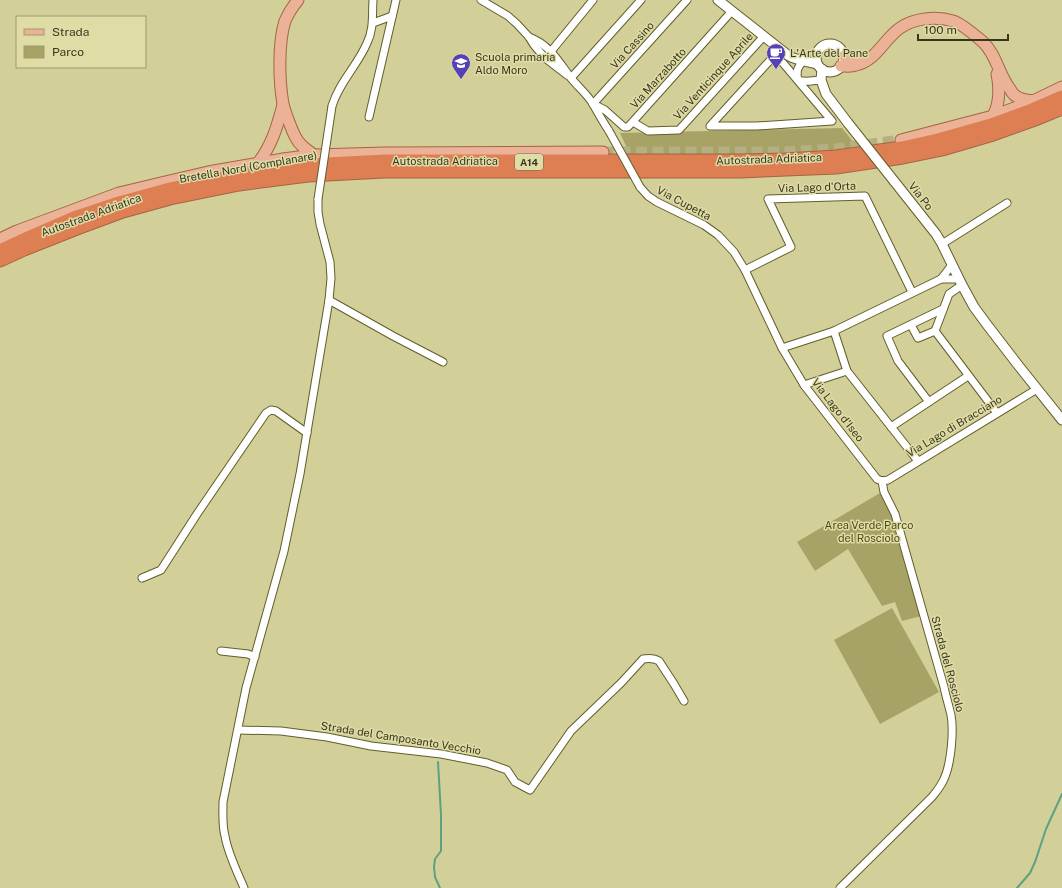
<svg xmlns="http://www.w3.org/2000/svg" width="1062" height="888" viewBox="0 0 1062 888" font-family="'Public Sans',sans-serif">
<rect width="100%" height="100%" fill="#d3cf99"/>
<!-- green -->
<g fill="#a7a367">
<path d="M 842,128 L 859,149 L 802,155 L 631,157 L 620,133 Z"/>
<path d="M 880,493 L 894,521 L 921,616 L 902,621 L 895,602 L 882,606 L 848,549 L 815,571 L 797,542 Z"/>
<path d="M 892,608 L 939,692 L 880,724 L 834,640 Z"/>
</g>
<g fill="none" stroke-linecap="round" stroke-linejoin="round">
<!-- stream -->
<g stroke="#5ba284" stroke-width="2">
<path d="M 438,762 L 441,815 L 441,851 L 435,859 L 434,867 L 435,877 L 440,888"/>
<path d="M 1017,888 L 1030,873 L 1035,862 L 1046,829 L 1062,794"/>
</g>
<!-- primary-tunnel -->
<path stroke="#b4b081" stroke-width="11" stroke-dasharray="11 5.5" stroke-linecap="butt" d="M 603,152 L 785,152 L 835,149 L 901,140"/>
<!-- minor casing -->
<g stroke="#625e2b" stroke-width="9">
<g id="minor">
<path d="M 481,0 L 508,16 L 517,24 L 529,37 L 534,45 L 545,58 L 567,75"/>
<path d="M 373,23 L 392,16"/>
<path d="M 529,37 C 550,45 558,61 571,78 C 578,87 587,94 593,104 C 598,113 603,122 609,131"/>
<path d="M 548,55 L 593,0"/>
<path d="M 774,56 L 783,63 L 832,121 L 757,126 L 710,126 Z"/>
<path d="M 803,61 C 797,68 796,72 798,80 C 806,83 813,80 821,80"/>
<path d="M 571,78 L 641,0"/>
<path d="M 593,104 L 605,110 L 624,127 L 628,127 L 732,11"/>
<path d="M 593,104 L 687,0"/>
<path d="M 332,106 C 339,82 358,65 367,43 C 374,29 372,15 373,0"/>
<path d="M 369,117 L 396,0"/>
<path d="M 633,122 L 648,131 L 679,130 L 764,36"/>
<path d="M 640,187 L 648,196 L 657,202 L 704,225 L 718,235 L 734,252 L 745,270 L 782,348 L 804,385 L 877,479 L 882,481"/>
<path d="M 942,244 L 1007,203"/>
<path d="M 952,265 L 941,279 L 959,279"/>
<path d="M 745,270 L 791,247 L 768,199 L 865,196 L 912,292"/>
<path d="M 329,300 L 393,336 L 443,362"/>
<path d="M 911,325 L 918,338 L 935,331"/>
<path d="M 834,331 L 847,371 L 918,461"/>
<path d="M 935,331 L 997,413"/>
<path d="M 935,331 L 949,294 L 962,285"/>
<path d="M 782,348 L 834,331 L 941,279"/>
<path d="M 804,385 L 847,371"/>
<path d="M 929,402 L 898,361 L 887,336 L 943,309"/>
<path d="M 891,427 L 968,376"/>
<path d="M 882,481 L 888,480 L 1037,389"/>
<path d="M 142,578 L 161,570 L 197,514 L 266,413 L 271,410 L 276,411 L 307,433"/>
<path d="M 221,651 L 248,654 L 255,657"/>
<path d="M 238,730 L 281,731 L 327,737 L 371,746 L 441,754 L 487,763 L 507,770 L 515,782 L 530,790 L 571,731 L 621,683 L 643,659 C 649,658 654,658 659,661 L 674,684 L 684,701"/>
<path d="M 244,888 C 237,871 228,854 225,836 C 222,825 223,813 223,802 L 246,688 L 284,551 L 300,474 L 329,300 L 331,278 L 330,262 L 320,224 L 318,212 L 318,199"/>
<path d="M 840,888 L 932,797 C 937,791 941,786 944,779 C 951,764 954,731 951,715 C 949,706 946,697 944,687 L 895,514 L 884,492 L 882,481"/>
</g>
</g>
<!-- tertiary casing -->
<g stroke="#625e2b" stroke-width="11">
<g id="tertiary">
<path d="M 718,0 L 789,56 C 799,61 807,61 817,64"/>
<circle cx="830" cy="58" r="14"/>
<path d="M 822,69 L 821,80 L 826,94 L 848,123"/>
<path d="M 894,181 L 936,234 L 942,244 L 962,285 L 974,307 L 988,326 L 1018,365 L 1062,420"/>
</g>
</g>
<!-- primary casing -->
<g stroke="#a46542" stroke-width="13">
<g id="primary">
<path d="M 298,0 C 293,6 288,14 285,21 C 278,43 279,81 283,104 C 285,112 292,131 296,138 C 300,146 307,150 314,155"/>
<path d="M 844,56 L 849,59 L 861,62"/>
<path d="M 841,66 C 846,66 851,67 856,65 C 876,61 884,39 900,28 C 914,18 936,16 953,21 C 961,23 976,36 983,42 C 996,54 999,75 1010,89 C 1012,92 1013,95 1016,96 C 1021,100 1027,100 1033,101"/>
<path d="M 993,116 C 1000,103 1000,89 997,74"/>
<path d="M 901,140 L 993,116 L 1033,101 L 1062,87"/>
<path d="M 258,163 C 272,145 277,127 283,105"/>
<path d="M 0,239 L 17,231 L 119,193 L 165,182 L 208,172 L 283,159 L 314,155 L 385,153 L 603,152"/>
</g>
</g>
<!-- motorway casing -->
<g stroke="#a46542" stroke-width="15">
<g id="motorway">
<path d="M 0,251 L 21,241 L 74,218 L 119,203 L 170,189 L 238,175 L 308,165 L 385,161 L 740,161 L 785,160 L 836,157 L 902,148 L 938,140 L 991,125 L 1032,110 L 1062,97"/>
<path d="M 0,260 L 24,249 L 77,228 L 123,211 L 170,198 L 239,184 L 308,175 L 385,171 L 740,171 L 836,167 L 903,157 L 942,149 L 993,134 L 1035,119 L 1062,108"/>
</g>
</g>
<!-- minor -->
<use href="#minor" stroke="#fff" stroke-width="7"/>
<!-- tertiary -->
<use href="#tertiary" stroke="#fff" stroke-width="9"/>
<!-- primary -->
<use href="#primary" stroke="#ebb298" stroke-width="11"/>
<!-- motorway -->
<use href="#motorway" stroke="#de7f53" stroke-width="13"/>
<!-- minor-bridge casing -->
<g stroke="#625e2b" stroke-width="9" stroke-linecap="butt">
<g id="minor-bridge">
<path d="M 609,131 L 640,187"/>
<path d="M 318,199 L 332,106"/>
</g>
</g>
<!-- tertiary-bridge casing -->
<g stroke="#625e2b" stroke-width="11" stroke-linecap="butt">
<path id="tertiary-bridge" d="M 848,123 L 894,181"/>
</g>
<!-- minor-bridge -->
<use href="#minor-bridge" stroke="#fff" stroke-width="7"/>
<!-- tertiary-bridge -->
<use href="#tertiary-bridge" stroke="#fff" stroke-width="9"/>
</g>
<!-- icons -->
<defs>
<g id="cafe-pin" transform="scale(1)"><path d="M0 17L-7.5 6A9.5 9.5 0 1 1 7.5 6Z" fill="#5440b8" stroke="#e0dca6"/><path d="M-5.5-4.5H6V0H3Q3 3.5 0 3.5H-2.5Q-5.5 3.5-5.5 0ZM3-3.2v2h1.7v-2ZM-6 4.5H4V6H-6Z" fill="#fff"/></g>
<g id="school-pin" transform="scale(1)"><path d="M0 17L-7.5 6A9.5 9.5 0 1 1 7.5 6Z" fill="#5440b8" stroke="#e0dca6"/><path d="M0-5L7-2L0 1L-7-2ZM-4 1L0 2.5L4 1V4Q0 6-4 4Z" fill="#fff"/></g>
</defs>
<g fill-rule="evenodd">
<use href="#cafe-pin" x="776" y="53"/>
<use href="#school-pin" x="461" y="63"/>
</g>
<g text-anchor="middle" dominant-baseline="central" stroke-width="3" stroke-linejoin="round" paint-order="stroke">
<!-- shield labels -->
<rect fill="#e0dca6" stroke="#6a6849" stroke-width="1" x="515" y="154" width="28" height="16" rx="3"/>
<g font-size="10" font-weight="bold" fill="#383621">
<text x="529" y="162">A14</text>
</g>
<!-- street labels -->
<g font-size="11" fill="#383621" stroke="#e0dca6">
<text transform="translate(632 45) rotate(-48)">Via Cassino</text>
<text transform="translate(713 76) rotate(-48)">Via Venticinque Aprile</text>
<text transform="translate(658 78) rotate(-48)">Via Marzabotto</text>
<text transform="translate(769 159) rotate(-2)">Autostrada Adriatica</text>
<text x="445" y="161">Autostrada Adriatica</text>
<text transform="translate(248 167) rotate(-10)">Bretella Nord (Complanare)</text>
<text transform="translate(817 187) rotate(-2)">Via Lago d'Orta</text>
<text transform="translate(921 196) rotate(52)">Via Po</text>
<text transform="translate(684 203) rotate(28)">Via Cupetta</text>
<text transform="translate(91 215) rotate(-20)">Autostrada Adriatica</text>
<text transform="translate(838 410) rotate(52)">Via Lago d'Iseo</text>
<text transform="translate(954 426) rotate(-31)">Via Lago di Bracciano</text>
<text transform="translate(948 664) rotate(75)">Strada del Rosciolo</text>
<text transform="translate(401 738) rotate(9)">Strada del Camposanto Vecchio</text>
</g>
<!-- poi labels -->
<g font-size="11" fill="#383621" stroke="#e0dca6" text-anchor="start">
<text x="790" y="53">L'Arte del Pane</text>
<text x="475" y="57">Scuola primaria<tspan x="475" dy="13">Aldo Moro</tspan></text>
</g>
<!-- park labels -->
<g font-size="11" fill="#4e4a18" stroke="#e0dca6">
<text x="869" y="525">Area Verde Parco<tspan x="869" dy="13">del Rosciolo</tspan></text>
</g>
</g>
<!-- legend -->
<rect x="16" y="16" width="130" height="52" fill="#e0dca6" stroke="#9d9a71"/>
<rect x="24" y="29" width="20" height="6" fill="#ebb298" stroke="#9d9a71"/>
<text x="52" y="36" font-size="12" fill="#383621">Strada</text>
<rect x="24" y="46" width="20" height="12" fill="#a7a367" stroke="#9d9a71"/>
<text x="52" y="56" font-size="12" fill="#383621">Parco</text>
<!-- scale -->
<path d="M918 34v6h90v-6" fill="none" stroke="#383621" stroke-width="2"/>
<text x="924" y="34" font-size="12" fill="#383621" stroke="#e0dca6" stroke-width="3" paint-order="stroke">100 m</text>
</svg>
